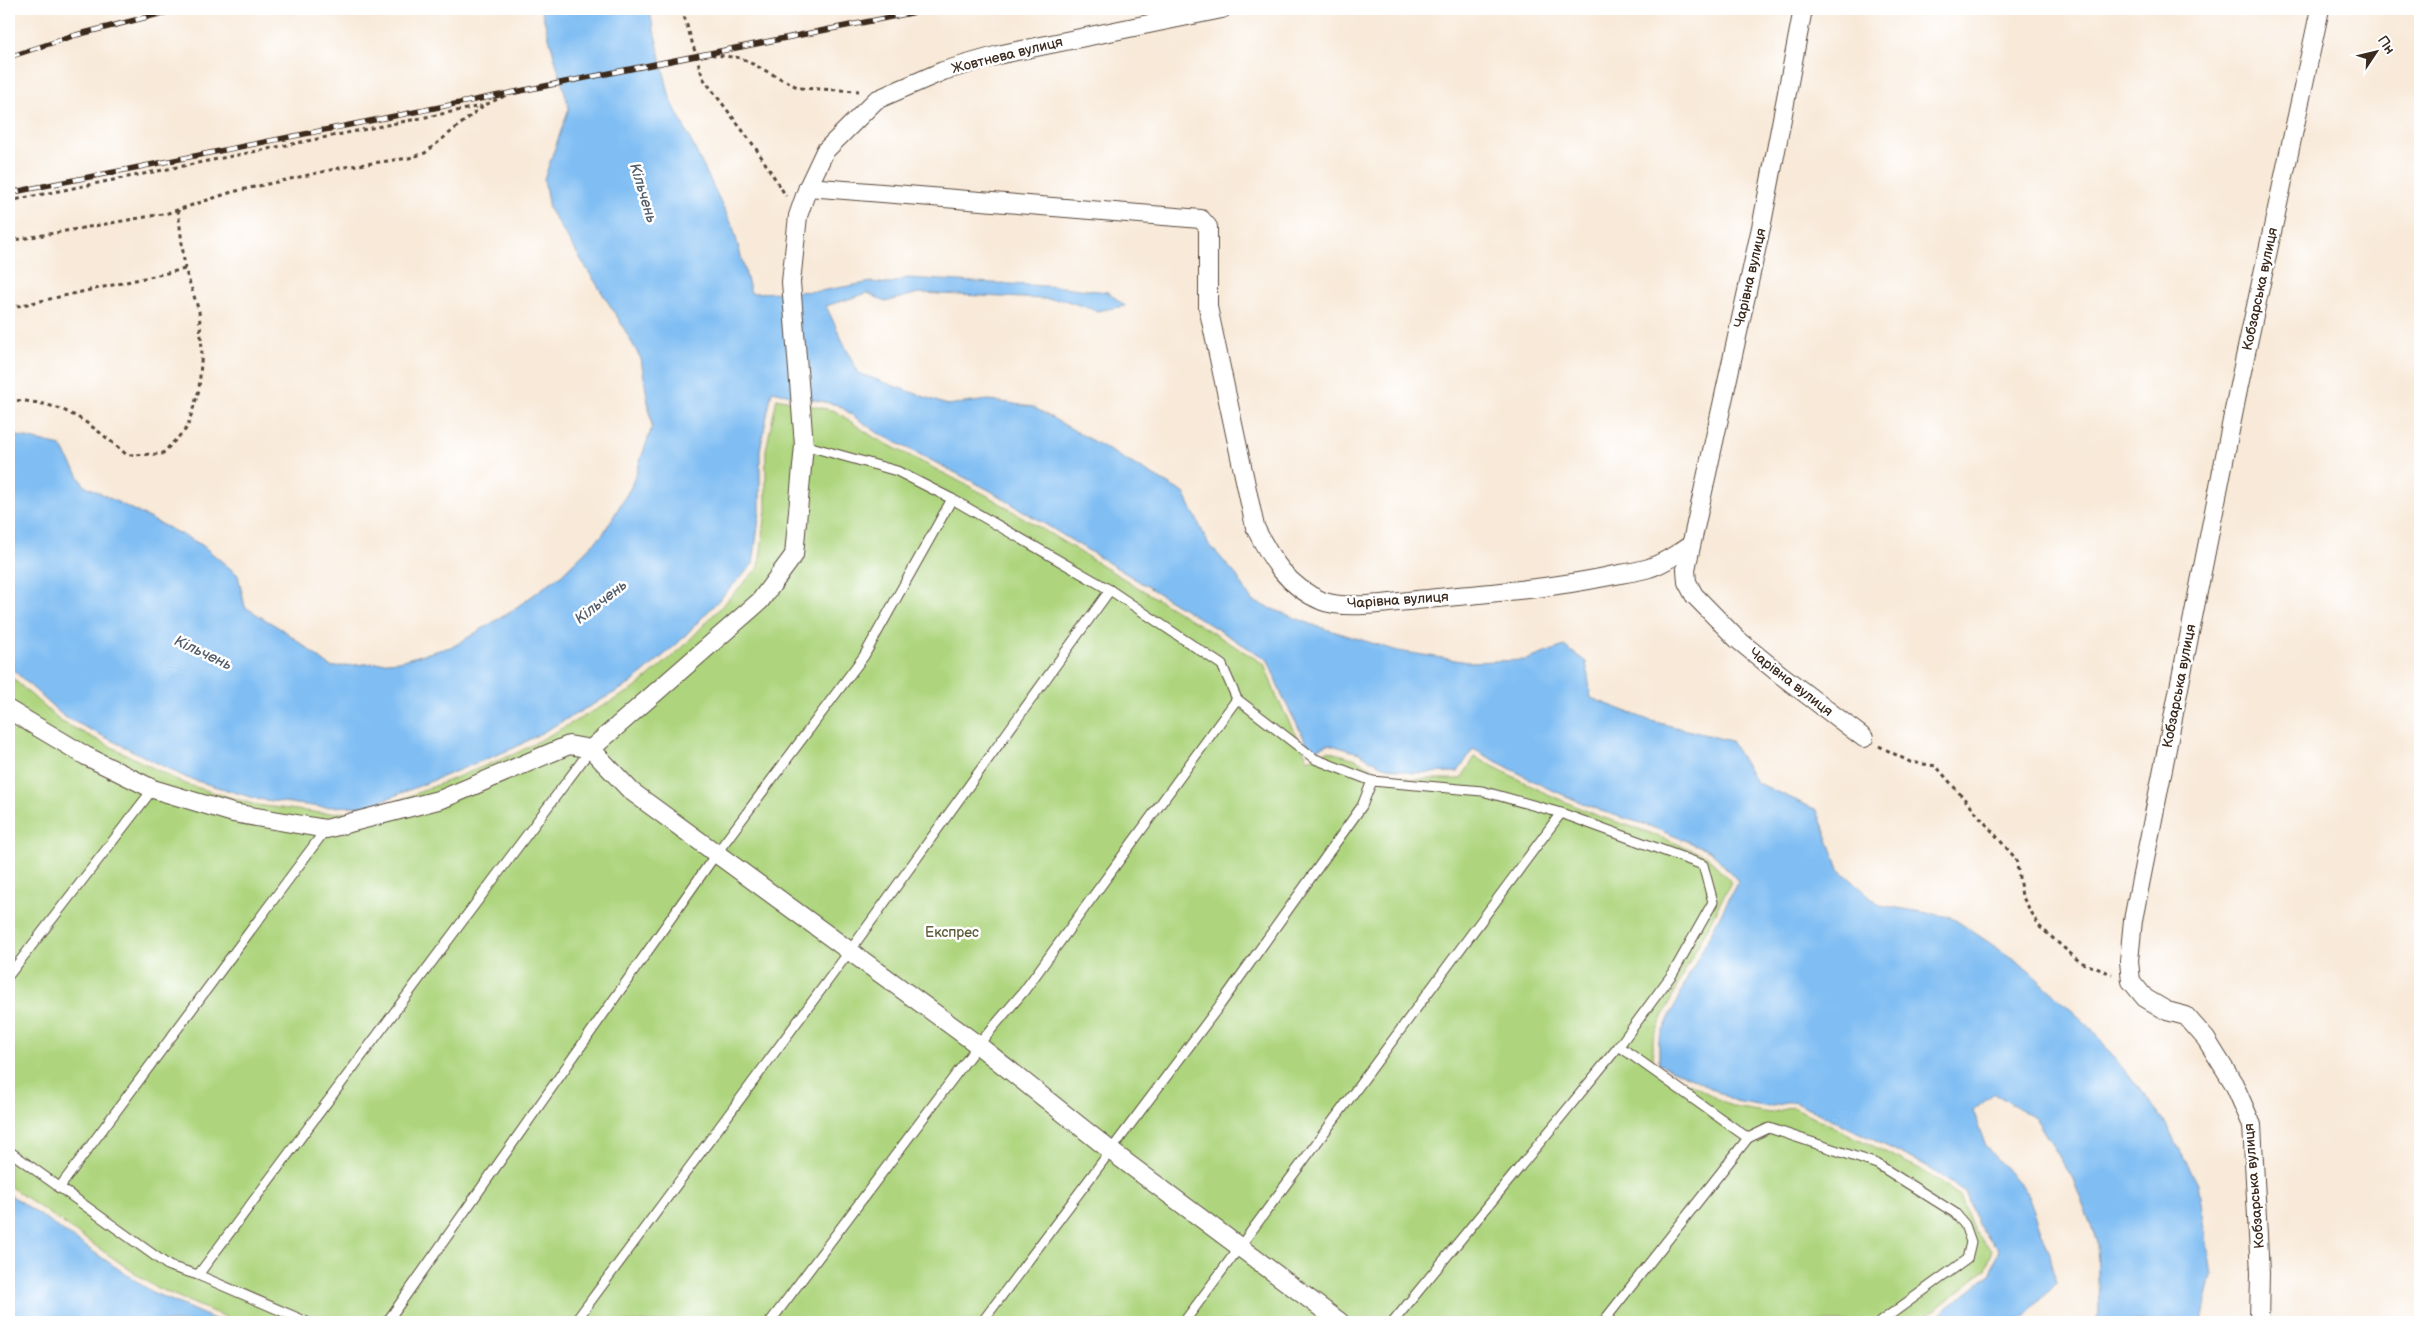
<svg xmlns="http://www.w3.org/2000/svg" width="2429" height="1331" viewBox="0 0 2429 1331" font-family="'Balsamiq Sans',sans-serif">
<rect width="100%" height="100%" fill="#fff"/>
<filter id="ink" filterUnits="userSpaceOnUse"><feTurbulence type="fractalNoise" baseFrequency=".02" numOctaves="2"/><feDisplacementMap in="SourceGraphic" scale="10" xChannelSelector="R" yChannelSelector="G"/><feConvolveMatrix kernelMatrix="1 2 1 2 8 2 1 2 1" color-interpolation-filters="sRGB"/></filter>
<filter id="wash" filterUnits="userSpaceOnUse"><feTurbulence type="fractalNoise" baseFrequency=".0096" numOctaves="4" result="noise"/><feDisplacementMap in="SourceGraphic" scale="20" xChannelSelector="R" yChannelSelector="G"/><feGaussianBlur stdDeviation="1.12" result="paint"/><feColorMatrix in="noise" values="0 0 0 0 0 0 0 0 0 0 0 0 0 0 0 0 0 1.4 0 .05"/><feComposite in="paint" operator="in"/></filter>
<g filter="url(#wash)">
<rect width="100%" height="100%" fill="#f8e9d8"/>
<!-- green -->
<path fill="#aed57e" stroke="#74804e" d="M 777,398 L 835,411 L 875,438 L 986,495 L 1264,664 L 1277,698 L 1308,759 L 1328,751 L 1356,759 L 1377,771 L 1411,779 L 1461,779 L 1475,757 L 1543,792 L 1598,816 L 1645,831 L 1707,856 L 1731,882 L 1681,978 L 1653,1039 L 1653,1068 L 1689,1083 L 1733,1107 L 1770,1113 L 1793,1107 L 1920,1169 L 1960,1196 L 1974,1231 L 1992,1250 L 1986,1269 L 1920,1322 L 237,1322 L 155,1287 L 9,1186 L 9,675 L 60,721 L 185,784 L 256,805 L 321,813 L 370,812 L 517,753 L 634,689 L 682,648 L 759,567 L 766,511 L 766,450 Z"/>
<!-- water -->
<g fill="#7fbdf3" stroke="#5d7488">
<path d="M 541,9 L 649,9 L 670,98 L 733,227 L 751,293 L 820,291 L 872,282 L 889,284 L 907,278 L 1062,287 L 1108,292 L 1125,306 L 1097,311 L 1064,300 L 919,293 L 885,302 L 868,293 L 826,306 L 858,373 L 947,405 L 989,400 L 1033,407 L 1184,493 L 1208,543 L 1237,576 L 1252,601 L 1316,626 L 1398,651 L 1468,662 L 1526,660 L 1564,646 L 1586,662 L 1591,698 L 1651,721 L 1731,741 L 1756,782 L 1817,810 L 1839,869 L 1880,905 L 1951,917 L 2021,964 L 2091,1028 L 2163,1119 L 2198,1183 L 2212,1275 L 2202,1322 L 2095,1322 L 2099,1313 L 2097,1242 L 2073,1179 L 2036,1119 L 1994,1093 L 1973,1111 L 1986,1147 L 2026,1191 L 2050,1254 L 2056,1284 L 2019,1322 L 1930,1322 L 1991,1273 L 1999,1249 L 1979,1227 L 1965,1192 L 1923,1164 L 1794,1101 L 1769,1107 L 1735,1101 L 1692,1078 L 1659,1064 L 1659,1040 L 1686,981 L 1738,881 L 1711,851 L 1647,825 L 1601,811 L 1545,787 L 1473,749 L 1458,772 L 1412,773 L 1380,765 L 1359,753 L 1328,744 L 1311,751 L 1282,696 L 1268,660 L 989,490 L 878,433 L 838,405 L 772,391 L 760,450 L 760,510 L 753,564 L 678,643 L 630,684 L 514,748 L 369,806 L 321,807 L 257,799 L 187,778 L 63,716 L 9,666 L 9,434 L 61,446 L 84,485 L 202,545 L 238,575 L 245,607 L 286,632 L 331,667 L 399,661 L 454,646 L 510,612 L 562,574 L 603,534 L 631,487 L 652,427 L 641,359 L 618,318 L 549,209 L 544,179 L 569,108 Z"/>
<path d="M 9,1194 L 152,1292 L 221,1322 L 9,1322 Z"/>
</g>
</g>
<g filter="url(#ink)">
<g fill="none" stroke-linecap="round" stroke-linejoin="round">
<!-- service casing -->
<g stroke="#57473a" stroke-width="11">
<g id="service">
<path d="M 804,445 L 897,471 L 952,499 L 1110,590 L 1222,665 L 1237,699 L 1315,759 L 1372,781 L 1482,791 L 1561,813 L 1703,865 L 1713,902 L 1673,973 L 1619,1046 L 1393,1322"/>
<path d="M 9,975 L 153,789"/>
<path d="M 1619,1046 L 1748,1138 L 1769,1128 L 1877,1164 L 1955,1213 L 1965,1225 L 1971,1242 L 1967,1259 L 1880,1322"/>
<path d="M 9,1151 L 169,1266 L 198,1275 L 307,1322"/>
<path d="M 59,1188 L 326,829"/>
<path d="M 198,1275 L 591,749"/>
<path d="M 387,1322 L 716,854 L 864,656 L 952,499"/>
<path d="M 575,1322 L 849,952 L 1110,590"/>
<path d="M 770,1322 L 978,1045 L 1024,991 L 1237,699"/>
<path d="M 982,1322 L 1220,1005 L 1362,806 L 1372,781"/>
<path d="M 1184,1322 L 1561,813"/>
<path d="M 1603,1322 L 1748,1138"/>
</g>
</g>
<!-- minor casing -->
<g stroke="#57473a" stroke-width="20">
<g id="minor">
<path d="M 1803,9 L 1762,223 L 1686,569 L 1687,582 L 1694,595 L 1737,639 L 1781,675 L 1864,738"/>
<path d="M 808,187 L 1201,219 L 1208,227 L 1208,307 L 1255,527 C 1270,558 1288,587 1322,601 C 1346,611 1400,601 1428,599 C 1487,593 1546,589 1605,577 C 1619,574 1635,572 1649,568 C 1664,563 1676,555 1689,546"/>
<path d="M 9,710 L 86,756 L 153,789 L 233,813 L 326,829 L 442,799 L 569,745 L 591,749 L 631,791 L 978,1045 L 1111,1151 L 1340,1322"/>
<path d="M 591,749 L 760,601 L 794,555 L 804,445 L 791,282 L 798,216 L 808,187 L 825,151 L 876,100 L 943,71 L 1002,54 L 1222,9"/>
<path d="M 2259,1322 L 2260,1273 L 2252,1125 L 2234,1084 L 2206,1039 L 2186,1016 L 2167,1011 L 2145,998 L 2131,981 L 2129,961 L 2133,920 L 2239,385 L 2320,9"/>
</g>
</g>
<!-- path -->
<g stroke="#57473a" stroke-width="3" stroke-dasharray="4 4" stroke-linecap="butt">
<path d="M 682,9 L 703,78 L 755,147 L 786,196"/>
<path d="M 9,201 L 481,106"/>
<path d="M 9,241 L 168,213 L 232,192 L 344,167 L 409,158 L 425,153 L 483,106 L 511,93 L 707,54 L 741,58 L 799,88 L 859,91"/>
<path d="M 9,308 L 185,269"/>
<path d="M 9,400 C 65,402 86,420 127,455 L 162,454 L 187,428 L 199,390 L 202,349 L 199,311 L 185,269 L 178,210"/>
<path d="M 1879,746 L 1910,762 L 1936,766 L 2016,859 L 2022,896 L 2040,927 L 2080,962 L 2112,974"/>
</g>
<!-- service -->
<use href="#service" stroke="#fff" stroke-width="9"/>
<!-- minor -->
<use href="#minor" stroke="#fff" stroke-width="18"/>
<!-- rail casing -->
<g stroke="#3b2a1e" stroke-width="5.5">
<g id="rail">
<path d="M 9,57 L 76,35 L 179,9"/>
<path d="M 9,193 L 931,9"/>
</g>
</g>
<!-- rail -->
<use href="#rail" stroke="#fff" stroke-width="4" stroke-dasharray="11" stroke-linecap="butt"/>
</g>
</g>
<g text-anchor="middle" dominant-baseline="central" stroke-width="5" stroke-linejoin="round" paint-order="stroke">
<!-- street labels -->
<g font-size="14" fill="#3b2a1e" stroke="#fff">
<text transform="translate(1007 55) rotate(-14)">Жовтнева вулиця</text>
<text transform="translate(1750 278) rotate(-77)">Чарівна вулиця</text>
<text transform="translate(2260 289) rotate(-78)">Кобзарська вулиця</text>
<text transform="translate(1398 600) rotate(-4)">Чарівна вулиця</text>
<text transform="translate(1791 682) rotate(38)">Чарівна вулиця</text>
<text transform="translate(2179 686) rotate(-79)">Кобзарська вулиця</text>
<text transform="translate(2254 1186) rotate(-95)">Кобзарська вулиця</text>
</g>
<!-- park labels -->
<g font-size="14" fill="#5e5d3b" stroke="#fff">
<text x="952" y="932">Експрес</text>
</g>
<!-- water labels -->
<g font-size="15" font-style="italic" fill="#535d69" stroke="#fff">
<text transform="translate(643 193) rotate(73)">Кільчень</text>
<text transform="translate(601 602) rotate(-38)">Кільчень</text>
<text transform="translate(203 653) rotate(25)">Кільчень</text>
</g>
</g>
<!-- margin -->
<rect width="2429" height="1331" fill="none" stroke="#fff" stroke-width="30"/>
<!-- north arrow -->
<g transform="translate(2376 52) rotate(55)" stroke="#ffffff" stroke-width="4" paint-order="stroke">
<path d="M0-4L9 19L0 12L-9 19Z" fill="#3b2a1e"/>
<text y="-8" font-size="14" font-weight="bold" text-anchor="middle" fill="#3b2a1e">Пн</text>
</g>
</svg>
